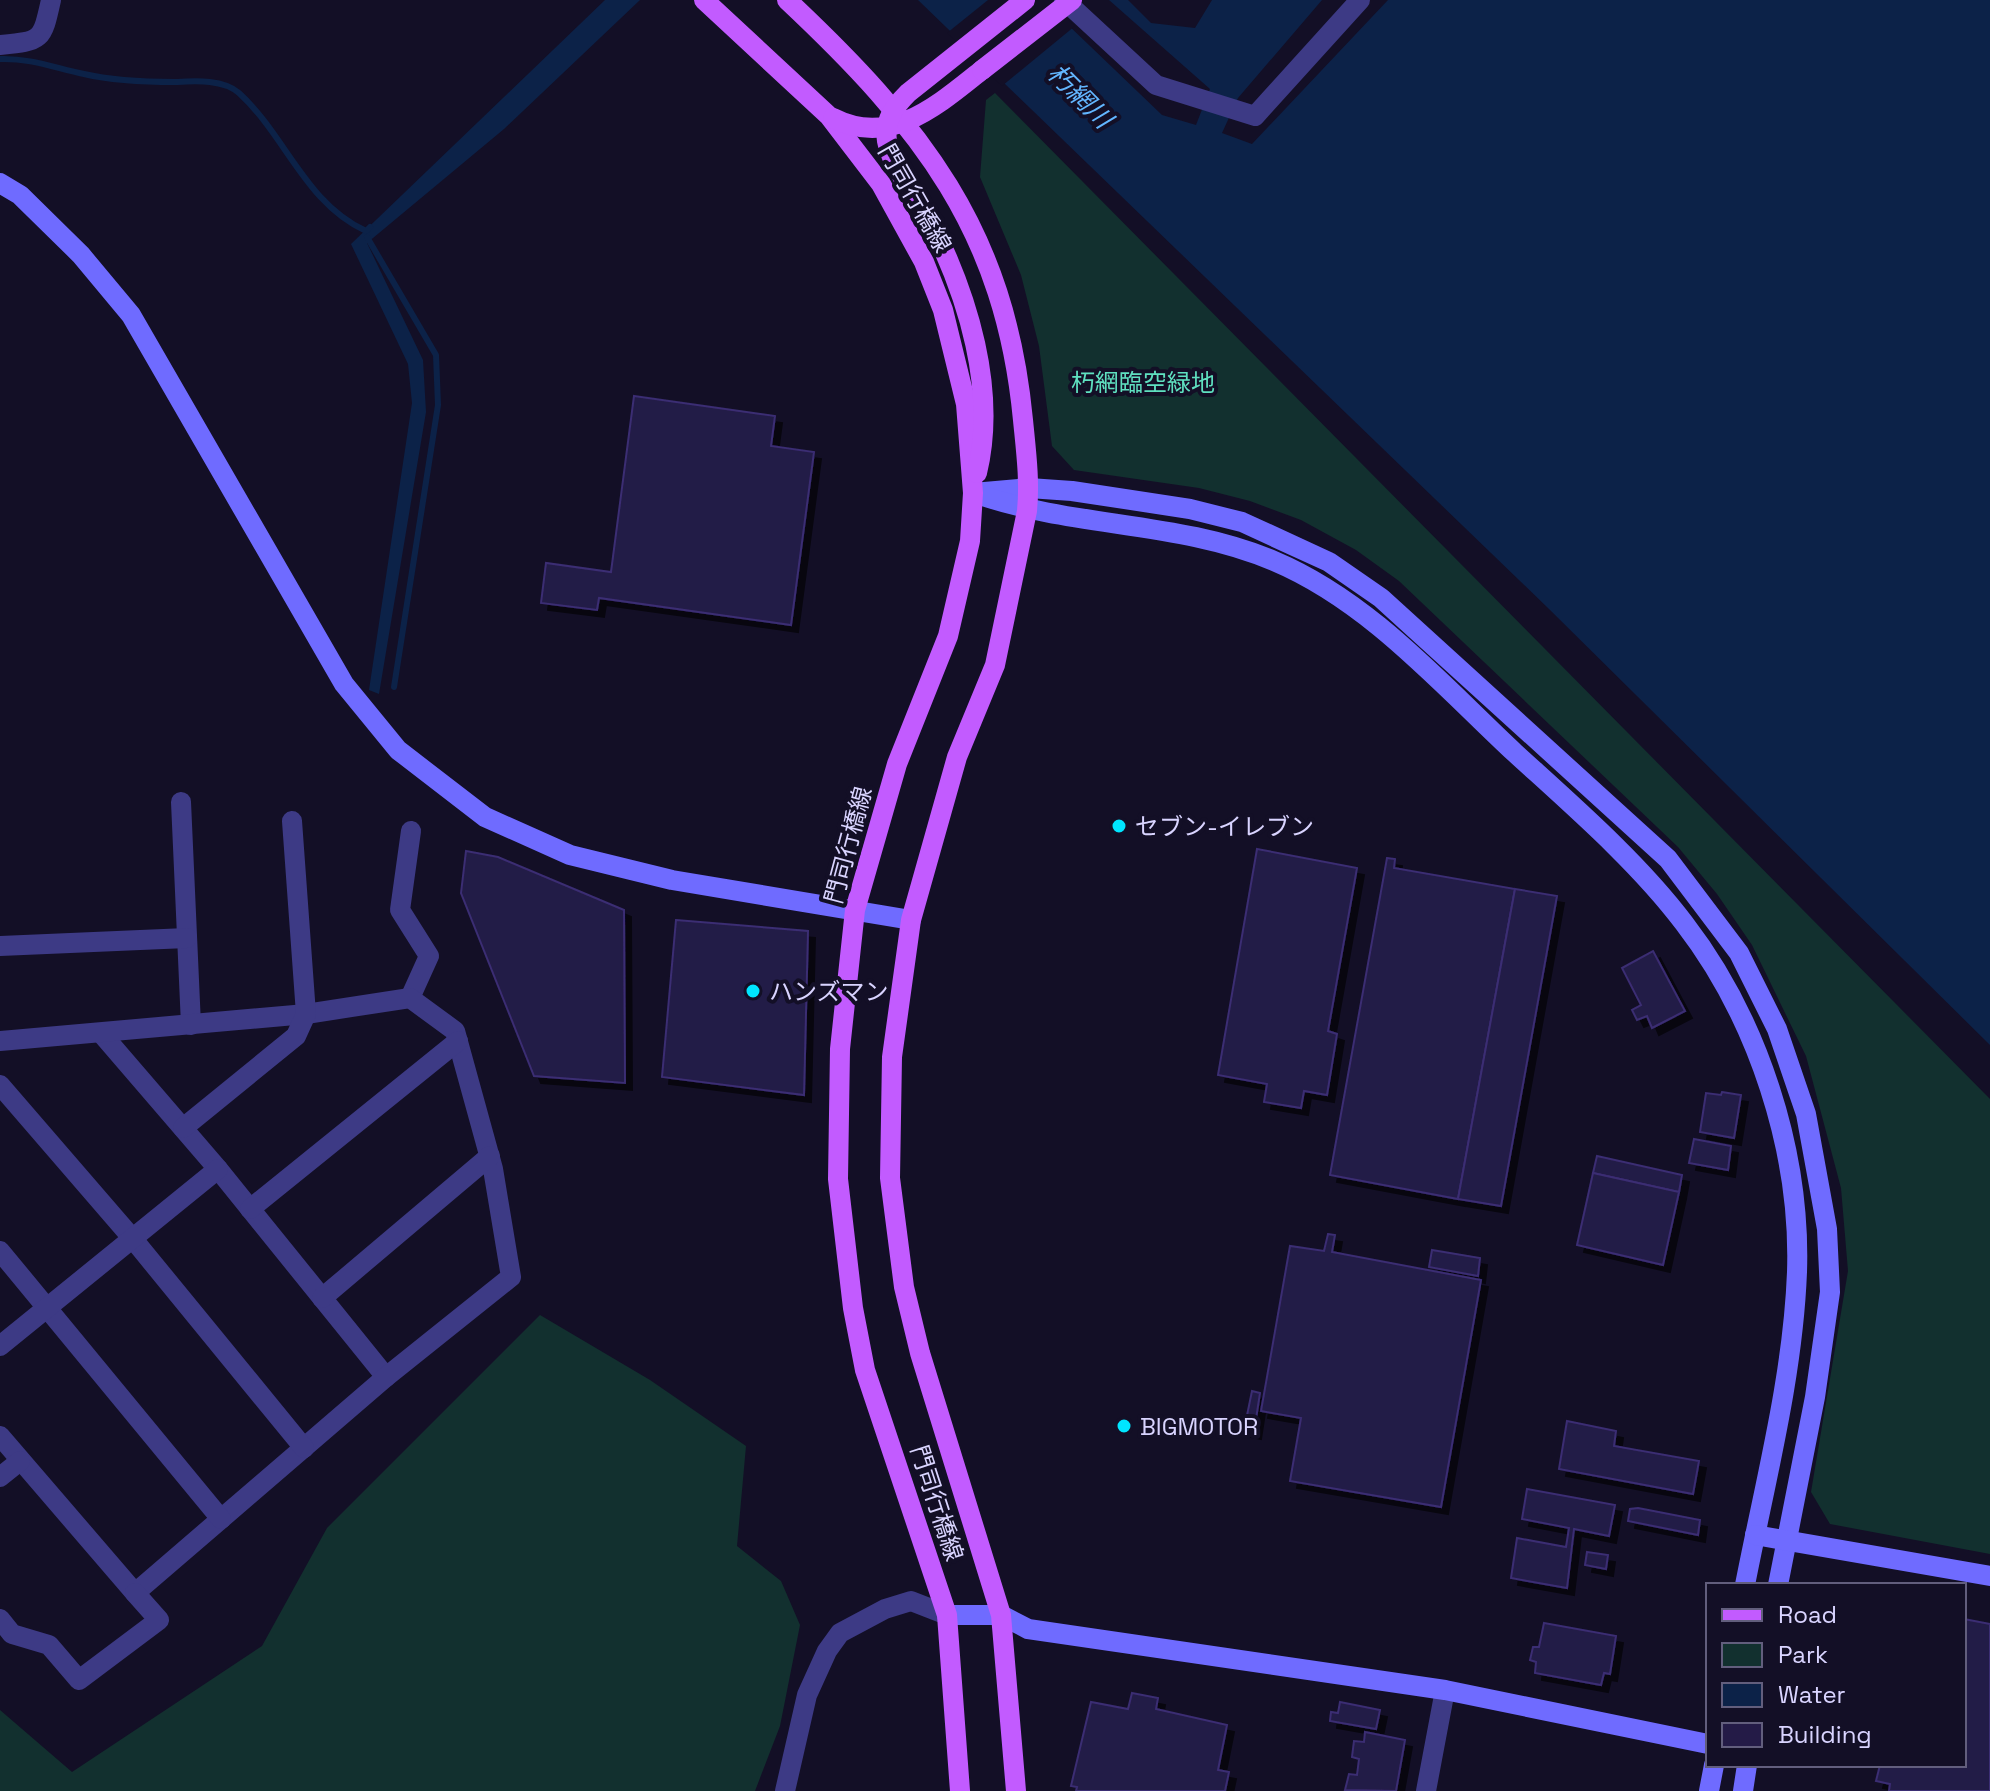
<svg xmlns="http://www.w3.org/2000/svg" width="1990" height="1791" viewBox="0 0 1990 1791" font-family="'Space Grotesk','Noto Sans JP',sans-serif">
<defs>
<filter id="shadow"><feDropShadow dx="7" dy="7" stdDeviation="0" flood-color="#0009"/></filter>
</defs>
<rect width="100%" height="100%" fill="#130f26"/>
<!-- green -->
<g fill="#12302f">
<path d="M 995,93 L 1990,1099 L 1990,1554 L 1830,1524 L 1811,1492 L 1848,1271 L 1841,1188 L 1806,1056 L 1752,945 L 1717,894 L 1678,847 L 1399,581 L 1356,550 L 1301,520 L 1250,501 L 1199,488 L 1074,470 L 1052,446 L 1039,346 L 1021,275 L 980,177 L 986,100 Z"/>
<path d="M 540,1315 L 650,1380 L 746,1446 L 737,1546 L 781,1581 L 800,1625 L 780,1726 L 755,1791 L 0,1791 L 0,1710 L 72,1772 L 262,1646 L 327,1528 Z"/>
</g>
<!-- water -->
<g fill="#0c2248">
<path d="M 605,0 L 640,0 L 504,129 L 367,243 L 423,360 L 426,412 L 379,694 L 369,690 L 412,403 L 408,364 L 351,244 Z"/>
<path d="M 918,0 L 1042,0 L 1162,115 L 1196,125 L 1210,89 L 1109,0 L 1128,0 L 1151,23 L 1195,28 L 1212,0 L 1322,0 L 1238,98 L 1222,133 L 1252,144 L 1388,0 L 1990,0 L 1990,1045 L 1549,609 Z"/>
</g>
<!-- pier -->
<path fill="#130f26" d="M 988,0 L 1048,0 L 1075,26 L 1002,86 L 947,33 Z"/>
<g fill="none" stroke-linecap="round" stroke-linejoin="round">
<!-- stream -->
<g stroke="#0c2248" stroke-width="6">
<path d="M 0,59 C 30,58 55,68 84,74 C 114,81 144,82 175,82 C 195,81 223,79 239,93 C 286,136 305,203 366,231 L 370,227"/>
<path d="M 367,237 L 436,355 L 438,405 L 394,687"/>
</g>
</g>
<!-- building -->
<g fill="#241b47" stroke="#3b2d73" stroke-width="2" filter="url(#shadow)">
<path d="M 634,396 L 775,416 L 771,446 L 814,452 L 791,625 L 599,598 L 597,610 L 541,603 L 546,563 L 611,572 Z"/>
<path d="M 1257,849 L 1357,868 L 1328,1031 L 1337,1034 L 1327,1095 L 1304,1091 L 1301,1108 L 1264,1102 L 1267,1084 L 1218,1075 Z"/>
<path d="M 466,851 L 498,857 L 624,910 L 625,1083 L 534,1076 L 461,893 Z"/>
<path d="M 1387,858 L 1395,859 L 1394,868 L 1515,889 L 1458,1199 L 1330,1175 Z"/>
<path d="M 1515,889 L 1557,896 L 1501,1206 L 1458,1199 Z"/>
<path d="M 676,920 L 808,931 L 804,1095 L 662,1077 Z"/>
<path d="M 1653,951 L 1685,1011 L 1652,1028 L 1647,1016 L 1637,1020 L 1632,1010 L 1641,1005 L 1622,968 Z"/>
<path d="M 1722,1092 L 1741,1095 L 1734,1138 L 1700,1132 L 1706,1093 L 1721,1095 Z"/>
<path d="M 1694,1139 L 1731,1146 L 1728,1170 L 1689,1163 Z"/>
<path d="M 1597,1156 L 1682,1175 L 1679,1192 L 1593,1173 Z"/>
<path d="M 1593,1173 L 1679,1192 L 1663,1265 L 1577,1245 Z"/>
<path d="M 1328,1234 L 1335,1235 L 1332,1252 L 1481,1280 L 1441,1507 L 1290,1481 L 1301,1418 L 1261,1411 L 1290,1246 L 1324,1251 Z"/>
<path d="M 1432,1250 L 1480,1258 L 1478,1276 L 1429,1267 Z"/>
<path d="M 1252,1391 L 1260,1393 L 1254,1432 L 1244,1430 Z"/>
<path d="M 1567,1421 L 1616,1431 L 1614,1446 L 1699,1461 L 1693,1494 L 1559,1469 Z"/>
<path d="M 1527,1489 L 1615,1505 L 1609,1536 L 1574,1529 L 1567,1588 L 1511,1578 L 1517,1538 L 1566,1547 L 1569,1528 L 1522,1519 Z"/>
<path d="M 1638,1508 L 1700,1520 L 1698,1535 L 1628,1521 L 1630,1509 Z"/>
<path d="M 1587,1552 L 1608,1555 L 1606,1569 L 1585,1565 Z"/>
<path d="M 1964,1619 L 1990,1624 L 1990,1791 L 1889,1791 L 1890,1784 L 1876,1781 L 1880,1765 L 1964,1765 Z"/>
<path d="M 1544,1623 L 1616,1636 L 1610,1674 L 1604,1673 L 1601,1685 L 1535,1673 L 1536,1662 L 1530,1660 L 1533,1647 L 1539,1647 Z"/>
<path d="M 1132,1693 L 1158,1698 L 1156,1709 L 1227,1725 L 1218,1770 L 1229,1772 L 1225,1791 L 1076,1791 L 1077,1787 L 1071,1786 L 1091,1702 L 1128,1709 Z"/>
<path d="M 1340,1702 L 1380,1710 L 1376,1729 L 1330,1721 L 1331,1712 L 1338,1713 Z"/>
<path d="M 1365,1732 L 1405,1740 L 1396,1791 L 1345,1790 L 1349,1774 L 1357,1775 L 1359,1759 L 1352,1757 L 1354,1741 L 1364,1742 Z"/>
</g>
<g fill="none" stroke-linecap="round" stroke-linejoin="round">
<!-- street -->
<g stroke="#3d3a85" stroke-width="20">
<path d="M 1064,0 L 1156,85 L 1255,116 L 1360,0"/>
<path d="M 0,45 C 42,41 42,41 51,0"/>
<path d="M 181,802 L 191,1025"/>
<path d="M 0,946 L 187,938"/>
<path d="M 410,998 L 429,956 L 400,910 L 411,831"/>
<path d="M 101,1033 L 218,1169 L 386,1377"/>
<path d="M 0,1041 L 306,1014 L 410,998 L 455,1031 L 493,1169 L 511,1277 L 386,1377 L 135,1593 L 0,1436"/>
<path d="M 0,1085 L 133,1239 L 304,1448"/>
<path d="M 183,1128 L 296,1036 L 306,1014 L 292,821"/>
<path d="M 250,1209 L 458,1041"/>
<path d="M 0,1251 L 221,1519"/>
<path d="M 322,1298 L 490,1156"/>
<path d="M 0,1346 L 218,1169"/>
<path d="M 0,1477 L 20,1461"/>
<path d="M 0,1619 L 12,1634 L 49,1645 L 79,1680 L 159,1620 L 135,1593"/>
<path d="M 785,1791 L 807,1695 L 827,1651 L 840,1633 L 885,1609 L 911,1601 L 947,1615"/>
<path d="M 1426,1791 L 1445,1690"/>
</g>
<!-- secondary -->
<g stroke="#6f6bff" stroke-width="20">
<path d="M 0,183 L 20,195 L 81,255 L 131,315 L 344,684 L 398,750 L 485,817 L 570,855 L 672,880 L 911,920"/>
<path d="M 973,493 L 1029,488 L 1072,491 L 1190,509 L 1242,522 L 1329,562 L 1381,598 L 1668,859 L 1739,953 L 1777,1029 L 1806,1114 L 1827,1229 L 1830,1292 L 1815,1397 L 1778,1585"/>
<path d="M 980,495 C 1076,528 1180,521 1274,561 C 1369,601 1441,684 1515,753 C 1572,805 1638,862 1684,923 C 1758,1019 1801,1151 1797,1272 C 1793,1377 1765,1482 1745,1585"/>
<path d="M 1755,1535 L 1990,1576"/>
<path d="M 947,1615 L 1001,1615 L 1028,1629 L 1445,1690 L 1708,1744"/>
<path d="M 1709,1791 L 1714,1765"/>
<path d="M 1743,1791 L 1747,1765"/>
</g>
<!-- primary -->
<g stroke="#c25bff" stroke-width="20">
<path d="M 704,0 L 829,116 L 881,184 L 924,262 L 943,310 L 966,404 L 973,493 L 970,541 L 948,636 L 897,764 L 855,910 L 840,1049 L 838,1179 L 853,1308 L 865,1370 L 947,1615 L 960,1791"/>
<path d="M 787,0 C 921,126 1005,230 1023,420 C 1026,451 1030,481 1027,511 L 995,665 L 957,757 L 911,920 L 892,1057 L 890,1178 L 904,1287 L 920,1353 L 1001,1615 L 1016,1791"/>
<path d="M 833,118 C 891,148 939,104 982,70"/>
<path d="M 977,473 C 997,390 968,296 930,221 C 917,195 892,169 887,141 C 884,120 894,107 908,93 L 1025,0"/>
</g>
<!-- primary-bridge -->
<path stroke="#c25bff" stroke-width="20" d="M 982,70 L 1072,0"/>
</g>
<!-- markers -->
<g fill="#00e5ff" stroke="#130f26" stroke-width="3">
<circle cx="1119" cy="826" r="8"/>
<circle cx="753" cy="991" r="8"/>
<circle cx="1124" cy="1426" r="8"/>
</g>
<g text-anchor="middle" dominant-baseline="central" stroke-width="8" stroke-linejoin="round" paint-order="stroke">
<!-- street labels -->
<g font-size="24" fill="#d9d4ff" stroke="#130f26">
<text transform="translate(915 198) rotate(60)">門司行橋線</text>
<text transform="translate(848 845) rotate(-75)">門司行橋線</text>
<text transform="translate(937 1503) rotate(72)">門司行橋線</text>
</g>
<!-- park labels -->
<g font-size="24" fill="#5fe0c0" stroke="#130f26">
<text x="1143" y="382">朽網臨空緑地</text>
</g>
<!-- poi labels -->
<g font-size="24" fill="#d9d4ff" stroke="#130f26" text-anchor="start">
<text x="1135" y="826">セブン-イレブン</text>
<text x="769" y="991">ハンズマン</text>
<text x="1140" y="1426">BIGMOTOR</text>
</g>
<!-- water labels -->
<g font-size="26" font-style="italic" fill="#62b6ff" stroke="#130f26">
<text transform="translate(1080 96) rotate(45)">朽網川</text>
</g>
</g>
<!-- legend -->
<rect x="1706" y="1583" width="260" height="184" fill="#130f26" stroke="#625e7d" stroke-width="2"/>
<rect x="1722" y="1609" width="40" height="12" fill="#c25bff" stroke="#625e7d" stroke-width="2"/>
<text x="1778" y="1623" font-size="24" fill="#d9d4ff">Road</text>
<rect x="1722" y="1643" width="40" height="24" fill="#12302f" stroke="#625e7d" stroke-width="2"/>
<text x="1778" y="1663" font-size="24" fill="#d9d4ff">Park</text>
<rect x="1722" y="1683" width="40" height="24" fill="#0c2248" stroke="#625e7d" stroke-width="2"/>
<text x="1778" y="1703" font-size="24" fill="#d9d4ff">Water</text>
<rect x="1722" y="1723" width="40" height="24" fill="#241b47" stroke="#625e7d" stroke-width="2"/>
<text x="1778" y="1743" font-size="24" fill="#d9d4ff">Building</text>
</svg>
